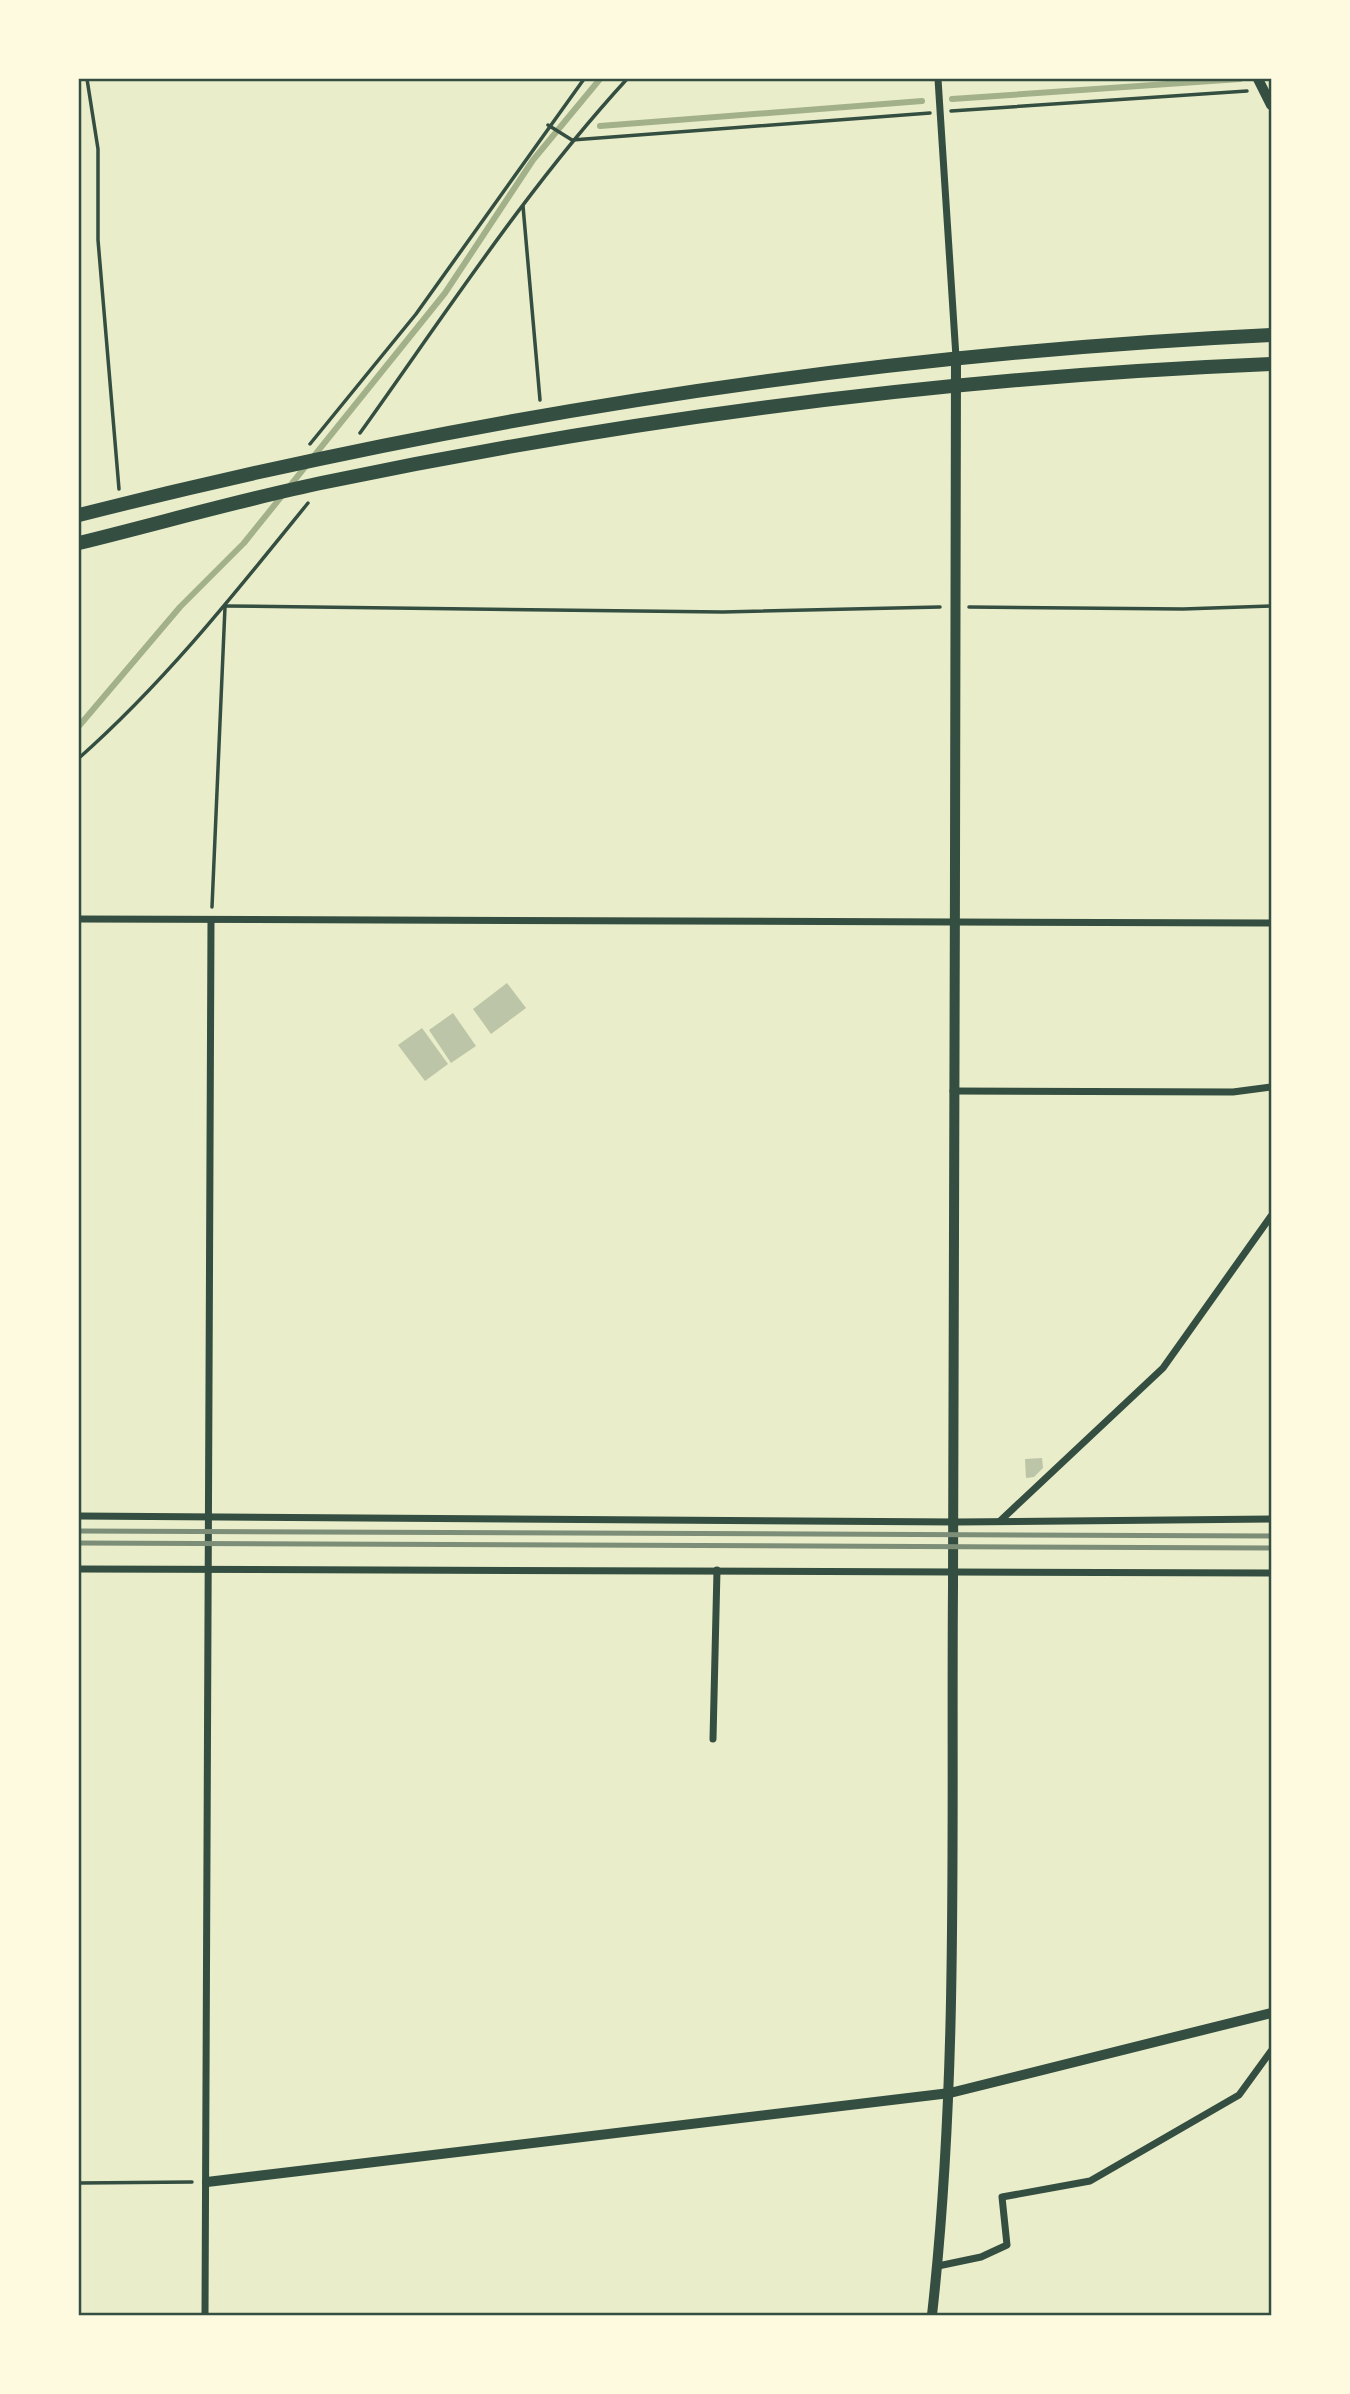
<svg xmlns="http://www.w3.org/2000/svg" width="1350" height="2394" viewBox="0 0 1350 2394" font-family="'Roboto Serif',serif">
<rect width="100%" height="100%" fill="#e9edc9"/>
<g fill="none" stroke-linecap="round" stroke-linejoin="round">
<!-- stream -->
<g stroke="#a3b18a" stroke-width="6">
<path d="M 952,99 L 1240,79"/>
<path d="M 600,126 L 922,101"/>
<path d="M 79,726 L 180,607 L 244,543 L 445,293 L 533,160 L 600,79"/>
</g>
</g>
<!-- building -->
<g fill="#bcc5a7">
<path d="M 507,983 L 526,1008 L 491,1034 L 473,1009 Z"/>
<path d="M 453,1013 L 476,1046 L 451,1063 L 429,1030 Z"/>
<path d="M 422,1028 L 448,1064 L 425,1081 L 398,1045 Z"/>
<path d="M 1042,1458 L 1043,1468 L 1034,1477 L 1026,1478 L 1025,1459 Z"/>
</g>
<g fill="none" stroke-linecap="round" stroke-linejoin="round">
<!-- path -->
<g stroke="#344e41" stroke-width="3.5">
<path d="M 87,79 L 98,149 L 98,240 L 119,489"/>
<path d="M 951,111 L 1247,91"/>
<path d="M 548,125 L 572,140 L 930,113"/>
<path d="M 523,206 L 540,400"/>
<path d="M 360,433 C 446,313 527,188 627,79"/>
<path d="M 310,444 L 416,314 L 584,79"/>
<path d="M 225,606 L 723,612 L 940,607"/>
<path d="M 969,607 L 1183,609 L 1271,606"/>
<path d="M 79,758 C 165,682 236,592 308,503"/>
<path d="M 212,907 L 225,607"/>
<path d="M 79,2183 L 192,2182"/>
</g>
<!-- minor -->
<g stroke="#344e41" stroke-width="7">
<path d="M 938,79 L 956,357"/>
<path d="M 79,919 L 1271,923"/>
<path d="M 953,1091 L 1233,1092 L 1271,1087"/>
<path d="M 79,1516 L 956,1522 L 1271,1519"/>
<path d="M 1000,1521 L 1163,1368 L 1271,1216"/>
<path d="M 79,1569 L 1271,1573"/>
<path d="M 713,1739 L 717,1570"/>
<path d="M 938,2266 L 981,2257 L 1007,2245 L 1002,2197 L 1090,2181 L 1239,2095 L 1271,2051"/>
<path d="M 205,2315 L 211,920"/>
</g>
<!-- tertiary -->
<g stroke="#344e41" stroke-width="10">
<path d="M 1258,79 L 1271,105"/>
<path d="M 207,2182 L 950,2093 L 1271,2013"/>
<path d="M 932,2315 C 959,2074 951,1830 953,1587 C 956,1177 954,767 956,357"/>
</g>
<!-- trunk -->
<g stroke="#344e41" stroke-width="14">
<path d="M 79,515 C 469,416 869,354 1271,335"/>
<path d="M 79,543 C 161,523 243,499 326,482 C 638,417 953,377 1271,364"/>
</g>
<!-- rail -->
<g stroke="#7c8e77" stroke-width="5">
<path d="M 79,1531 L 1271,1536"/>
<path d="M 79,1543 L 1271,1548"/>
</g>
</g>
<!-- border -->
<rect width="1350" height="2394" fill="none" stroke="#fefae0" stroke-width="161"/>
<rect x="80" y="80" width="1190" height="2234" fill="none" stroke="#344e41" stroke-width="2.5"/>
</svg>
